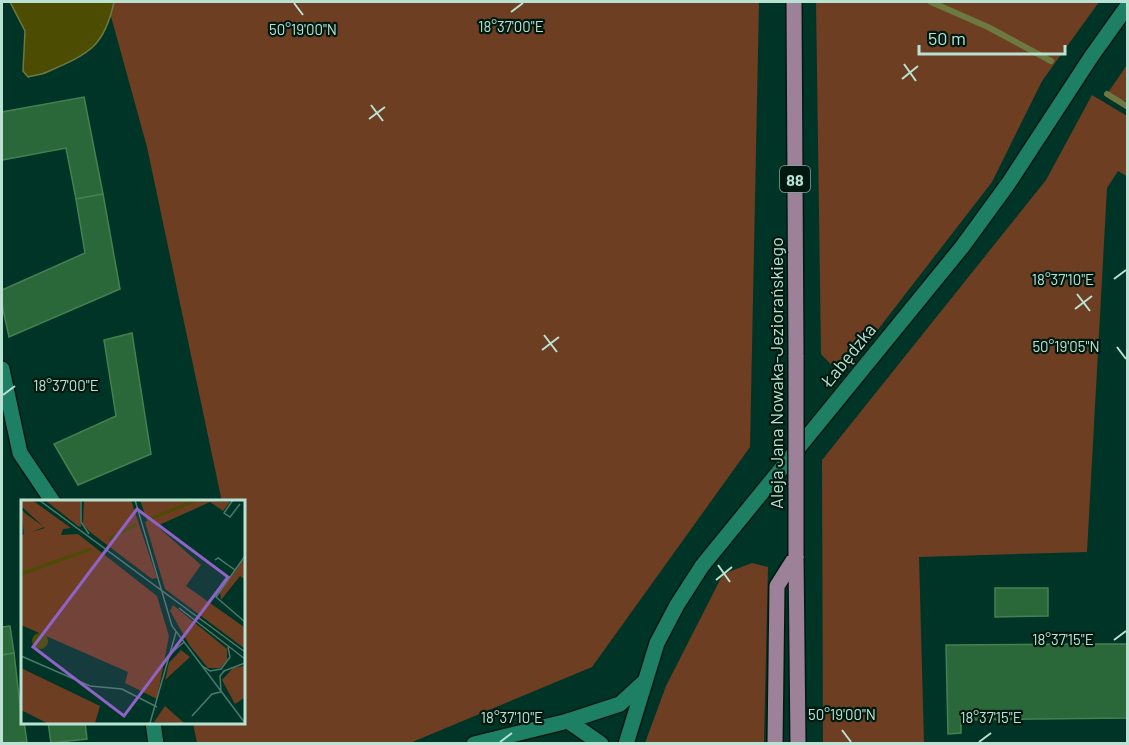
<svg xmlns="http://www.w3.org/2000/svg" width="1129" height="745" viewBox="0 0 1129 745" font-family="Barlow,sans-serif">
<rect width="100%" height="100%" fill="#003426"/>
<!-- green -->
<g fill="#6d3e22">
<path d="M 107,2 L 759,2 L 750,447 L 592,667 L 410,743 L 197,743 L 193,723 L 243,722 L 243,502 L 222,502 L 147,147 Z"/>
<path d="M 816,2 L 1099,2 L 1042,81 L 992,182 L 842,376 L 821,354 Z"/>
<path d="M 1127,65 L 1127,102 L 1123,100 L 1118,101 L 1107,94 Z"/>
<path d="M 1092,95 L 1127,116 L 1128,177 L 1118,171 L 1107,188 L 1087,552 L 919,557 L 924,743 L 823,743 L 822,460 L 1046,180 Z"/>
<path d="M 752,563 L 768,567 L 764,743 L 645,743 L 666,686 L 723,574 Z"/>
</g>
<!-- water -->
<path fill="#4c4c02" stroke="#6d7940" stroke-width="1.5" d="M 10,2 L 114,2 C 104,48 88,54 47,72 C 41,75 34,75 28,77 L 23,71 L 25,31 Z"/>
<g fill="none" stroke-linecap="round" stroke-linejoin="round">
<!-- stream -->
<g stroke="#6d7940" stroke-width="6">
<path d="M 931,2 L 988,27 L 1051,61"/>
<path d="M 1107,94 L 1128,107"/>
</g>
</g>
<!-- building -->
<g fill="#2a683a" stroke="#448151" stroke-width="1.5">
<path d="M 84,97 L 103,194 L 76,199 L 66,148 L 2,160 L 2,112 Z"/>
<path d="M 103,194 L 120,289 L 9,337 L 2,305 L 2,290 L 85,253 L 76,199 Z"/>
<path d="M 132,333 L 151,454 L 78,485 L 54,444 L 116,416 L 104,340 Z"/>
<path d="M 995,588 L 1048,588 L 1048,616 L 995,617 Z"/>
<path d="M 10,626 L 14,653 L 2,655 L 2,627 Z"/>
<path d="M 1086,644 L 1128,644 L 1128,718 L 961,720 L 961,733 L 948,734 L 946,645 Z"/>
<path d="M 14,653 L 22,722 L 24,722 L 27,742 L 2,744 L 2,655 Z"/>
<path d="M 48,722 L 85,722 L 87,739 L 51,743 Z"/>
</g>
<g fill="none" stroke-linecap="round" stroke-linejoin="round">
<!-- street casing -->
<g stroke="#001910" stroke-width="18">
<g id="street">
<path d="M 2,369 L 20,453 L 53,502"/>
<path d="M 568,721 L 601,744"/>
<path d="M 153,722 L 156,744"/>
<path d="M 474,744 L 568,721 L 620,704 L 645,681"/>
</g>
</g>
<!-- secondary casing -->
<g stroke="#001910" stroke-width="18">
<path id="secondary" d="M 626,744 L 657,643 L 677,605 L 702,566 L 962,247 L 1008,184 L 1091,57 L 1128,5"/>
</g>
<!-- primary casing -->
<g stroke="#001910" stroke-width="18">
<g id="primary">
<path d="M 794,2 L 796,357"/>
<path d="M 796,556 L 798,744"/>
<path d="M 775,744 L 777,586 L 796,556"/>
</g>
</g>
<!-- street -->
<use href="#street" stroke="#1d7f64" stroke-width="15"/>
<!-- secondary -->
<use href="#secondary" stroke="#1d7f64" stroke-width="15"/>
<!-- primary -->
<use href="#primary" stroke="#9c8198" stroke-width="15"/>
<!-- primary-bridge casing -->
<g stroke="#001910" stroke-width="18" stroke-linecap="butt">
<path id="primary-bridge" d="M 796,357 L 796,556"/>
</g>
<!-- primary-bridge -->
<use href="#primary-bridge" stroke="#9c8198" stroke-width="15"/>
</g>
<!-- ticks -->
<path fill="none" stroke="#b9e2d2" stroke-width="2" d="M 294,3 L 303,15M 511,12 L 523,3M 904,64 L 916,81M 902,79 L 918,66M 371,105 L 383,121M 369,119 L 385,107M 1114,279 L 1126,270M 1077,294 L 1090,311M 1075,309 L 1092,296M 544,335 L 557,352M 1117,347 L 1126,359M 542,350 L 559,337M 3,395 L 15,386M 718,565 L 730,582M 716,580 L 732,567M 1114,640 L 1126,631M 842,730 L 851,742M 500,742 L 512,733M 979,742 L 991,733"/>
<g text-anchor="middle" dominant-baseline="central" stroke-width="4.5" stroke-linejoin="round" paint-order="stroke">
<!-- shield labels -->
<rect fill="#001910" stroke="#82a698" stroke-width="1.5" x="780" y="166" width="30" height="26" rx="4.5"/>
<g font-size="16" font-weight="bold" fill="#b9e2d2">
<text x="795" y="179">88</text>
</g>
<!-- street labels -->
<g font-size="18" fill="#b9e2d2" stroke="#001910">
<text transform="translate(848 355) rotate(-51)">Łabędzka</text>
<text transform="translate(776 373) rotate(-90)">Aleja Jana Nowaka-Jeziorańskiego</text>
</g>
</g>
<!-- overview -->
<g transform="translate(21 500)">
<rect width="224" height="224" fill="#003426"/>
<path d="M 0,0 L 11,0 L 50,28 L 42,29 L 40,35 L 57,34 L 136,96 L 148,136 L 136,199 L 104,183 L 107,172 L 0,125 L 0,35 L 24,28 L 0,6 ZM 24,0 L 59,0 L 60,27 L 57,26 ZM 63,0 L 110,0 L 136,78 L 131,79 L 69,32 L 62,24 ZM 119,0 L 172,0 L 126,20 ZM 178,0 L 209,2 L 202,11 L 189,2 L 136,26 L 180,65 L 165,86 L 223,127 L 223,148 L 144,89 L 124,22 ZM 0,9 L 5,14 L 23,27 L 3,35 ZM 223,59 L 223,79 L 219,76 L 200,100 L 199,92 ZM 152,105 L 206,149 L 206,160 L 199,168 L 187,168 L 169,146 L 149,111 ZM 160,150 L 169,157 L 144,180 L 148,163 ZM 223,166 L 223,198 L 214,204 L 201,180 L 212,168 ZM 0,168 L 79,206 L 74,223 L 26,223 L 0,210 ZM 144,206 L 163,223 L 162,223 L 133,222 Z" fill="#6d3e22"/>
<path d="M11 141a8 8 0 1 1 16 0a8 8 0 1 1-16 0Z" fill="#4c4c02"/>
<path fill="none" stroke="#4c4c02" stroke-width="3" d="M 126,20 L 176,0M 88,39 L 116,24M 0,74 L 70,49"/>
<path fill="none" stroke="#4a7a6b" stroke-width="1.5" d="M 18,0 L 224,152M 60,0 L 60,22 L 68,34M 114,0 L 151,126 L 224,223M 212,0 L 203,13 L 209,17 L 219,4M 224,56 L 195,97 L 224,122M 194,60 L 197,58 L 214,70M 158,108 L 224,159M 148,155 L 163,142M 0,156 L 69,186 L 101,189 L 136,207M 180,165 L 189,171 L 200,169 L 209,157 L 207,147M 200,192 L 199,176 L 203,171 L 224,163M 171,216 L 191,194 L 200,192M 129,223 L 155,132"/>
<path fill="#8e63c5" fill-opacity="0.15" stroke="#8e63c5" stroke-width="3" d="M 116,9 L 207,77 L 103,216 L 12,147 Z"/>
<rect width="224" height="224" fill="none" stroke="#b9e2d2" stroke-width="3"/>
</g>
<g font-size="15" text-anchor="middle" fill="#b9e2d2" stroke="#001910" stroke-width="4.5" stroke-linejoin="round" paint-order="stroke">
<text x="511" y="32">18°37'00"E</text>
<text x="303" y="35">50°19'00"N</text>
<text x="1063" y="285">18°37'10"E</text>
<text x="1066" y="352">50°19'05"N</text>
<text x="66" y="391">18°37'00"E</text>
<text x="1063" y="645">18°37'15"E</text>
<text x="842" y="720">50°19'00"N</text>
<text x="512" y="723">18°37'10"E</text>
<text x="991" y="723">18°37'15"E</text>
</g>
<!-- border -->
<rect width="1129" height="745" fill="none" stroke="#b9e2d2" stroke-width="6"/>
<!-- scale -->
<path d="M919 45v9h146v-9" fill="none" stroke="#b9e2d2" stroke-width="3"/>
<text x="928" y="45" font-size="18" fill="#b9e2d2" stroke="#001910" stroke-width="4.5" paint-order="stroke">50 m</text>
</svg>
